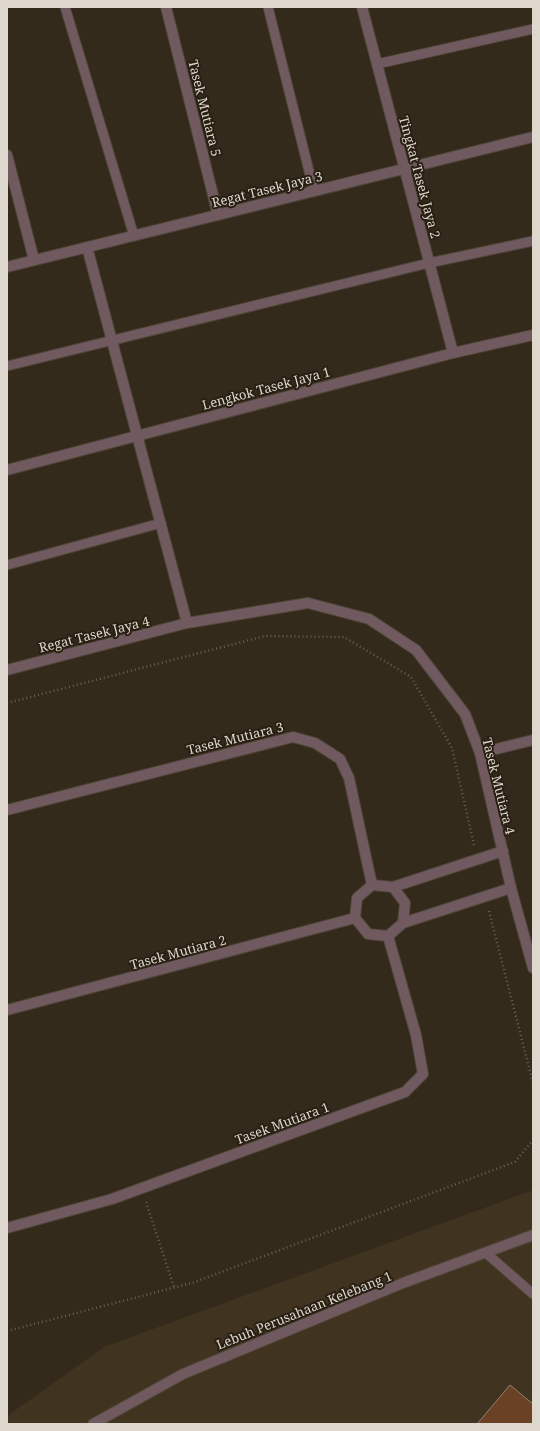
<svg xmlns="http://www.w3.org/2000/svg" width="540" height="1431" viewBox="0 0 540 1431" font-family="'Noto Serif',serif">
<rect width="100%" height="100%" fill="#332a1c"/>
<!-- built -->
<path fill="#40331f" d="M 533,1190 L 533,1424 L 7,1424 L 7,1416 L 104,1347 Z"/>
<!-- building -->
<path fill="#6b4126" stroke="#928075" d="M 510,1385 L 533,1404 L 533,1424 L 477,1424 Z"/>
<g fill="none" stroke-linecap="round" stroke-linejoin="round">
<!-- lane casing -->
<g stroke="#4e4638" stroke-width="11">
<g id="lane">
<path d="M 65,7 L 134,236"/>
<path d="M 268,7 L 314,191"/>
<path d="M 377,64 L 533,29"/>
<path d="M 7,366 L 429,263 L 533,241"/>
<path d="M 7,565 L 161,523"/>
<path d="M 486,1253 L 533,1294"/>
</g>
</g>
<!-- street casing -->
<g stroke="#4e4638" stroke-width="12">
<g id="street">
<path d="M 166,7 L 218,215"/>
<path d="M 362,7 L 453,353"/>
<path d="M 7,155 L 34,260"/>
<path d="M 87,247 L 187,623"/>
<path d="M 7,267 L 533,137"/>
<path d="M 7,470 L 453,353 L 533,335"/>
<path d="M 7,670 L 187,623 L 308,603 L 369,619 L 416,650 L 465,714 L 480,753 L 511,888 L 533,968"/>
<path d="M 480,753 L 533,740"/>
<path d="M 7,810 L 293,737 L 315,743 L 340,759 L 349,778 L 372,885"/>
<path d="M 393,887 L 503,851"/>
<path d="M 403,923 L 405,903 L 393,887 L 372,885 L 357,898 L 355,918 L 368,934 L 388,936 L 403,923 L 511,888"/>
<path d="M 7,1010 L 355,918"/>
<path d="M 7,1228 L 112,1199 L 405,1092 L 423,1074 L 416,1035 L 388,936"/>
<path d="M 93,1424 L 183,1374 L 403,1283 L 533,1235"/>
</g>
</g>
<!-- path -->
<g stroke="#686053" stroke-width="2.5" stroke-dasharray="1 3" stroke-linecap="butt">
<path d="M 7,703 L 265,636 L 344,637 L 411,677 L 452,748 L 474,845"/>
<path d="M 489,911 L 533,1083"/>
<path d="M 146,1202 L 174,1287"/>
<path d="M 7,1331 L 192,1283 L 515,1162 L 533,1140"/>
</g>
<!-- lane -->
<use href="#lane" stroke="#715a5f" stroke-width="9"/>
<!-- street -->
<use href="#street" stroke="#715a5f" stroke-width="10"/>
</g>
<g text-anchor="middle" dominant-baseline="central" stroke-width="4" stroke-linejoin="round" paint-order="stroke">
<!-- street labels -->
<g font-size="13" fill="#ddd7ce" stroke="#292013">
<text transform="translate(205 108) rotate(76)">Tasek Mutiara 5</text>
<text transform="translate(420 177) rotate(75)">Tingkat Tasek Jaya 2</text>
<text transform="translate(267 189) rotate(-14)">Regat Tasek Jaya 3</text>
<text transform="translate(266 388) rotate(-15)">Lengkok Tasek Jaya 1</text>
<text transform="translate(94 634) rotate(-14)">Regat Tasek Jaya 4</text>
<text transform="translate(235 738) rotate(-14)">Tasek Mutiara 3</text>
<text transform="translate(499 786) rotate(76)">Tasek Mutiara 4</text>
<text transform="translate(178 952) rotate(-15)">Tasek Mutiara 2</text>
<text transform="translate(282 1123) rotate(-20)">Tasek Mutiara 1</text>
<text transform="translate(304 1310) rotate(-22)">Lebuh Perusahaan Kelebang 1</text>
</g>
</g>
<!-- border -->
<rect width="540" height="1431" fill="none" stroke="#ddd7ce" stroke-width="16"/>
</svg>
